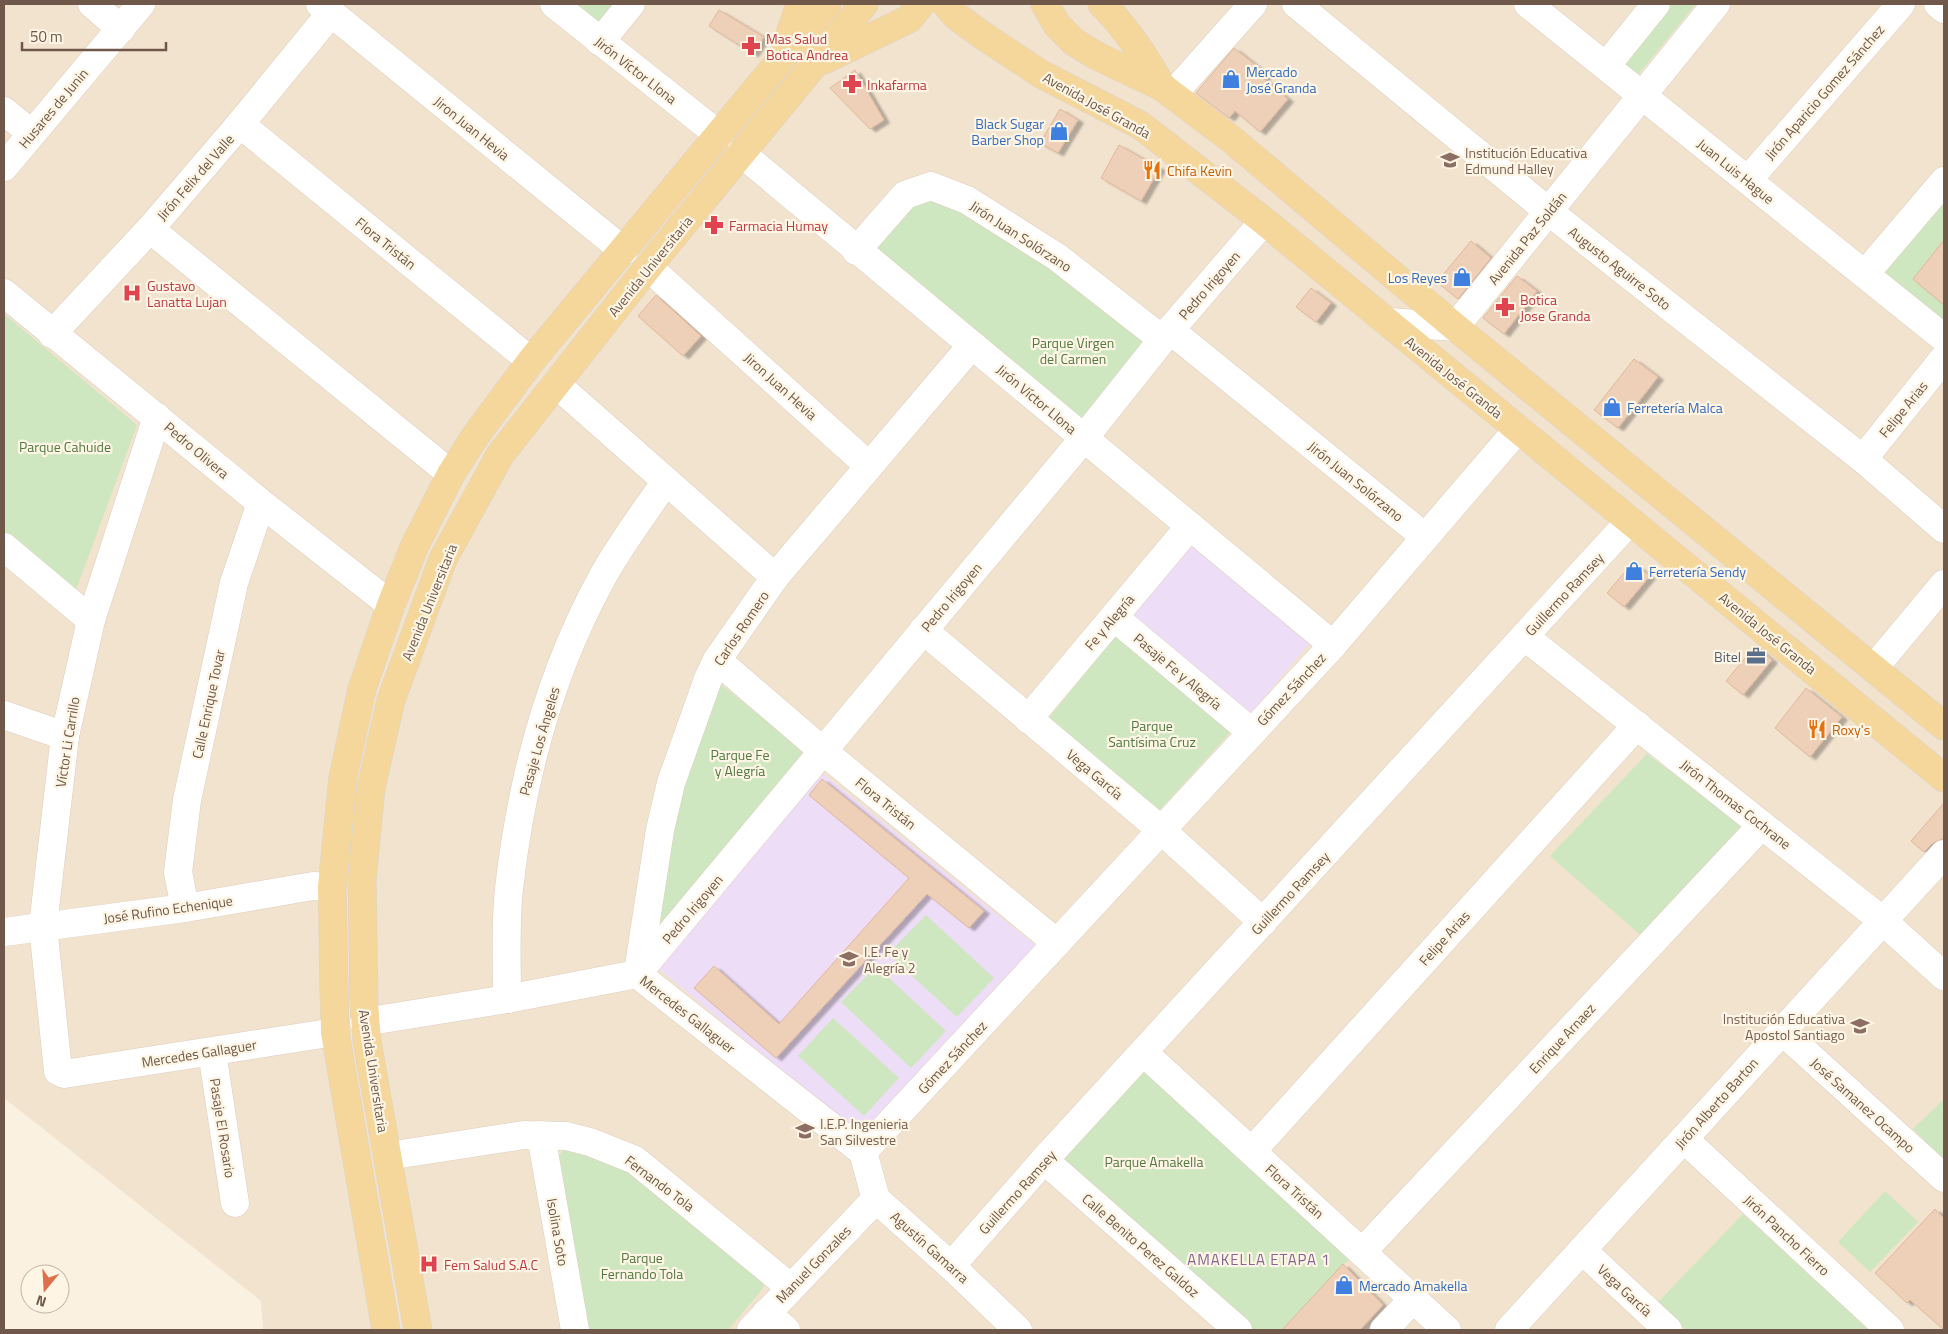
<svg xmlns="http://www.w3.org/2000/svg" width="1948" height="1334" viewBox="0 0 1948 1334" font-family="'Titillium Web',sans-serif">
<defs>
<filter id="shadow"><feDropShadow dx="5.5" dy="3" stdDeviation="1" flood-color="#0004"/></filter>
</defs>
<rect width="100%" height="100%" fill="#faf1e0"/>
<!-- residential -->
<path fill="#f2e3cf" d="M 4,4 L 1944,4 L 1944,1330 L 263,1330 L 261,1301 L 4,1098 Z"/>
<!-- education -->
<g fill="#eeddf6">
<path d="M 1189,542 L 1310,643 L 1248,716 L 1128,614 Z"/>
<path d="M 821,772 L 1040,949 L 865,1139 L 659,969 Z"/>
</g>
<!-- green -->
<g fill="#cee7c0">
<path d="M 568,4 L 621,4 L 599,30 Z"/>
<path d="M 1667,4 L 1696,4 L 1636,77 L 1619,62 Z"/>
<path d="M 923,193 L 937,194 L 1061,272 L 1153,340 L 1080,427 L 869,257 Z"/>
<path d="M 1944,198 L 1944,335 L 1877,281 Z"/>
<path d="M 4,314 L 137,425 L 73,598 L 4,540 Z"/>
<path d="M 1118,633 L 1235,727 L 1158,812 L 1048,719 Z"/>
<path d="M 718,682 L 804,751 L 804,759 L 663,930 L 657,910 L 672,808 Z"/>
<path d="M 1647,754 L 1748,830 L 1644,938 L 1550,856 Z"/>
<path d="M 926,915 L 994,978 L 957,1017 L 888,954 Z"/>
<path d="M 876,966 L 946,1031 L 911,1068 L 841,1002 Z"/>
<path d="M 833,1018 L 899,1078 L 864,1116 L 798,1056 Z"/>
<path d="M 1142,1069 L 1349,1259 L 1282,1330 L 1253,1330 L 1065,1169 L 1063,1156 Z"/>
<path d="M 1944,1099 L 1944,1160 L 1913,1129 Z"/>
<path d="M 564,1150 L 588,1155 L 623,1165 L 761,1278 L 764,1287 L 728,1330 L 586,1330 L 557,1157 Z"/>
<path d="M 1885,1191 L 1918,1222 L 1870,1272 L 1838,1242 Z"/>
<path d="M 1743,1214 L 1869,1330 L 1686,1330 L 1657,1303 Z"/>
</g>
<!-- building -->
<g fill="#eed0b9" stroke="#e0b79a" filter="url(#shadow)">
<path d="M 719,10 L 764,37 L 753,54 L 709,26 Z"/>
<path d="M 1234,48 L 1267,74 L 1263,78 L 1288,99 L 1260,132 L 1235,111 L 1229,118 L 1196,93 Z"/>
<path d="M 855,70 L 884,120 L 870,129 L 830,88 Z"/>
<path d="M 1060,109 L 1078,120 L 1058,153 L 1040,143 Z"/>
<path d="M 1119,145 L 1160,168 L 1141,201 L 1101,178 Z"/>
<path d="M 1944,240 L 1944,305 L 1913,279 Z"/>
<path d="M 1471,241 L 1491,258 L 1458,299 L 1437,282 Z"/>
<path d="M 1517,276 L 1537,291 L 1504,334 L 1483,318 Z"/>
<path d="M 1311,288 L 1331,303 L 1316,322 L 1296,307 Z"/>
<path d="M 656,295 L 701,336 L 683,356 L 638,316 Z"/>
<path d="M 1634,359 L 1658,377 L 1618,428 L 1594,410 Z"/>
<path d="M 1630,566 L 1639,567 L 1650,576 L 1624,607 L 1607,593 Z"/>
<path d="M 1755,646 L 1772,660 L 1743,695 L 1726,681 Z"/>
<path d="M 1806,688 L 1842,717 L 1810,757 L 1775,728 Z"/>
<path d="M 822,779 L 984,911 L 969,928 L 927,894 L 776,1058 L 694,988 L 714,966 L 779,1024 L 909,878 L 809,795 Z"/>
<path d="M 1944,803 L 1944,838 L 1933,843 L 1924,852 L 1911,841 Z"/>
<path d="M 1935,1209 L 1944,1218 L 1944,1330 L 1910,1300 L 1907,1303 L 1875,1273 Z"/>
<path d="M 1343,1264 L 1383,1305 L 1360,1330 L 1282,1330 Z"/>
</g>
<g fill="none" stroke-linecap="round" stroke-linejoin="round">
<!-- minor casing -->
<g stroke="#decdbd" stroke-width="29">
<g id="minor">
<path d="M 92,4 L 121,29"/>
<path d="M 320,4 L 624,251"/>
<path d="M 554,4 L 719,135"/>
<path d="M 1296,4 L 1548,211 L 1863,459 L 1944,529"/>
<path d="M 1528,4 L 1944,338"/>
<path d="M 1938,4 L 1944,9"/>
<path d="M 600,42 L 631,4"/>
<path d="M 1606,66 L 1656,4"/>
<path d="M 1173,94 L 1253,4"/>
<path d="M 4,111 L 31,133"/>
<path d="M 240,124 L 531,361"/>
<path d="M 741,153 L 1333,645"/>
<path d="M 4,167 L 141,4"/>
<path d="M 1748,180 L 1901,4"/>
<path d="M 150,229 L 451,474"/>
<path d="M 856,251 L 905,195 L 931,186 L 967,200 L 1057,257 L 1162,339"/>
<path d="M 648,267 L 868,465"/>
<path d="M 1865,274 L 1944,181"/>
<path d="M 4,293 L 261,503 L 391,605"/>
<path d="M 1388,322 L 1455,327 L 1716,4"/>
<path d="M 1170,330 L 1425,537"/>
<path d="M 52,334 L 150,229 L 240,124 L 331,13"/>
<path d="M 556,384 L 775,577"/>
<path d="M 157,417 L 91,620 L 65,736 L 43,926 L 58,1071 L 64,1074 L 335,1032"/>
<path d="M 1863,459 L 1944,358"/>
<path d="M 4,547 L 91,620"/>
<path d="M 1114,617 L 1242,724"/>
<path d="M 923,630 L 1160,829 L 1263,922"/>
<path d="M 1525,637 L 1883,921 L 1944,976"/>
<path d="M 717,660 L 823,751 L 1057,943"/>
<path d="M 1874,668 L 1944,584"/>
<path d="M 4,715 L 65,736"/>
<path d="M 1028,719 L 1190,526"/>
<path d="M 185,908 L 178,872 L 187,800 L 234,583 L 261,503"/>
<path d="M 4,932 L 185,908 L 313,886 L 332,887"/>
<path d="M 638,972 L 660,830 L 671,783 L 708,679 L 717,660 L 775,577 L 972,345"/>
<path d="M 637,974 L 1084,438 L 1170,330 L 1264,221"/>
<path d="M 507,999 C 507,963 505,925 509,889 C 521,781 550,672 603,576 C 621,543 645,512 666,481"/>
<path d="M 364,1022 L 507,999 L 637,974 L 863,1152"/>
<path d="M 1782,1031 L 1944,1178"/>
<path d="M 212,1052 L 235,1203"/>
<path d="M 1143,1052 L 1447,1330"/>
<path d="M 541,1135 L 575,1330"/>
<path d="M 1684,1139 L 1890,1330"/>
<path d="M 1252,1151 L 1637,725"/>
<path d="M 863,1152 L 1333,645 L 1518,429"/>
<path d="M 863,1152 L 876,1199 L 951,1266 L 1018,1330"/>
<path d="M 388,1156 L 524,1135 L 566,1136 L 590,1142 L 635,1160 L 790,1287"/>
<path d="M 1044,1160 L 1238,1330"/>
<path d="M 1582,1250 L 1668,1330"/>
<path d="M 1362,1252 L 1762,825"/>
<path d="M 951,1266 L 1044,1160 L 1630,521"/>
<path d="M 766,1313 L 786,1330"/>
<path d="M 751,1330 L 876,1199"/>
<path d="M 1384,1330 L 1413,1299"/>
<path d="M 1509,1330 L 1944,854"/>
</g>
</g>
<!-- major casing -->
<g stroke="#dad4d0" stroke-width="29">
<g id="major">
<path d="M 946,4 L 956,16 L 982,35 L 1041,74 L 1140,125 L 1264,221 L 1944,778"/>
<path d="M 1045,4 L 1057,25 L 1074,42 L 1097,56 L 1162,87 L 1231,139 L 1455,327 L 1944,726"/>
<path d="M 1102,4 C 1127,29 1145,56 1162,87"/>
<path d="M 787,43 L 800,4"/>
<path d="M 824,60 L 909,19 L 921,4"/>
<path d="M 386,1330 L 335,1032 L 332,887 L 343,777 L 362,689 L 391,605 L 415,545 L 451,474 L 476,435 L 531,361 L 827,4"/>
<path d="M 418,1330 L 367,1041 L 364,1003 L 362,880 L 371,788 L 391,700 L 443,559 L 500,455 L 648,267 L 864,4"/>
</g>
</g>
<!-- minor -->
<use href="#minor" stroke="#fff" stroke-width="28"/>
<!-- major -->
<use href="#major" stroke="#f6d79b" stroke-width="28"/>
</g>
<!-- icons -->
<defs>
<g id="pharmacy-bare" transform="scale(1.5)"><path d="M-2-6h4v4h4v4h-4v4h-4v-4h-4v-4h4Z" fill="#e0444e" stroke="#fef5e5" stroke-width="2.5" paint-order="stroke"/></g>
<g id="shop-bare" transform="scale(1.5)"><path d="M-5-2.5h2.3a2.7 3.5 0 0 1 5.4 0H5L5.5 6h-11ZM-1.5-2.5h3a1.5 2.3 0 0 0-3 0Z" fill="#3f7fe0" stroke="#fef5e5" stroke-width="2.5" paint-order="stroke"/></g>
<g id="school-bare" transform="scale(1.5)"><path d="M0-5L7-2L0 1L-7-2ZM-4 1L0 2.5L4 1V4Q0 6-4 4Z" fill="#8d6e63" stroke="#fef5e5" stroke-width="2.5" paint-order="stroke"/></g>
<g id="restaurant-bare" transform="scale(1.5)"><path d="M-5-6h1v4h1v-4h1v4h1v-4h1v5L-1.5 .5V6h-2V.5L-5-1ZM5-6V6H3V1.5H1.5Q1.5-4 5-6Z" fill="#e8710a" stroke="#fef5e5" stroke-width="2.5" paint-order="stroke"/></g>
<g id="hospital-bare" transform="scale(1.5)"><path d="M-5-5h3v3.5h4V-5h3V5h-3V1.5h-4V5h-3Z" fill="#e0444e" stroke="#fef5e5" stroke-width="2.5" paint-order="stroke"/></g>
<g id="office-bare" transform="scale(1.5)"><path d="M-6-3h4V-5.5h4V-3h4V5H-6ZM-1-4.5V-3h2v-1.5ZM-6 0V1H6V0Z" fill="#5c6f8a" stroke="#fef5e5" stroke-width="2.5" paint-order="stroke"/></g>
</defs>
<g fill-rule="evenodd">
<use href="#pharmacy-bare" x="751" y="46"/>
<use href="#shop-bare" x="1231" y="79"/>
<use href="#pharmacy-bare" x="852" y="84"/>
<use href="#shop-bare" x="1059" y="131"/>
<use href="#school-bare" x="1450" y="160"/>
<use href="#restaurant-bare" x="1152" y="170"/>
<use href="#pharmacy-bare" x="714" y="225"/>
<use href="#shop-bare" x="1462" y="277"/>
<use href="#hospital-bare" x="132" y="293"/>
<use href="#pharmacy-bare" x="1505" y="307"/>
<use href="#shop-bare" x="1612" y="407"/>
<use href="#shop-bare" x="1634" y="571"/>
<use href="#office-bare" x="1756" y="656"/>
<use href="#restaurant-bare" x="1817" y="729"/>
<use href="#school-bare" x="849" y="959"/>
<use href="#school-bare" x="1860" y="1026"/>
<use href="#school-bare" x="805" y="1131"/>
<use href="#hospital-bare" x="429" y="1264"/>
<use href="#shop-bare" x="1344" y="1285"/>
</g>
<g text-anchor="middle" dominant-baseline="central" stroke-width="4.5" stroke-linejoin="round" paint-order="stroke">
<!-- health labels -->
<g font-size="14" fill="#be3a42" stroke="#fef5e5" text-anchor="start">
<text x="766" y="38">Mas Salud<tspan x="766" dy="16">Botica Andrea</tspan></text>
<text x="867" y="84">Inkafarma</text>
<text x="729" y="225">Farmacia Humay</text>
<text x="147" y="285">Gustavo<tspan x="147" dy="16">Lanatta Lujan</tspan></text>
<text x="1520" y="299">Botica<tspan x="1520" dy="16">Jose Granda</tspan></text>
<text x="444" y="1264">Fem Salud S.A.C</text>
</g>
<!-- street labels -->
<g font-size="14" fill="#6f5849" stroke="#fef5e5">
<text transform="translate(636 70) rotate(38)">Jirón Víctor Llona</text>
<text transform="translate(1824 92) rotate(-49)">Jirón Aparicio Gomez Sánchez</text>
<text transform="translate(1097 105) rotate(29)">Avenida José Granda</text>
<text transform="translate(53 108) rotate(-50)">Husares de Junin</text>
<text transform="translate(472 128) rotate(39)">Jiron Juan Hevia</text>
<text transform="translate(1736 171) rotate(39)">Juan Luis Hague</text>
<text transform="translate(195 177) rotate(-49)">Jirón Felix del Valle</text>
<text transform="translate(1021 236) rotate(33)">Jirón Juan Solórzano</text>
<text transform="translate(1527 238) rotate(-51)">Avenida Paz Soldán</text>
<text transform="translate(386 243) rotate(39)">Flora Tristán</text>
<text transform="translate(650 266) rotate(-51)">Avenida Universitaria</text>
<text transform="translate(1620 268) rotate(38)">Augusto Aguirre Soto</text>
<text transform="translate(1209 285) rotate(-49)">Pedro Irigoyen</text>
<text transform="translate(1454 377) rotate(39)">Avenida José Granda</text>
<text transform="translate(781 386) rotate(42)">Jiron Juan Hevia</text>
<text transform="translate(1037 399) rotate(40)">Jirón Víctor Llona</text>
<text transform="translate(1903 409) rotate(-51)">Felipe Arias</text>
<text transform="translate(197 450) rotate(40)">Pedro Olivera</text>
<text transform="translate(1356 481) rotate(39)">Jirón Juan Solórzano</text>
<text transform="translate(1564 594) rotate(-47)">Guillermo Ramsey</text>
<text transform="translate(951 597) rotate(-50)">Pedro Irigoyen</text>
<text transform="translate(429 602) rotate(-68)">Avenida Universitaria</text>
<text transform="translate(1109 622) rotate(-50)">Fe y Alegría</text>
<text transform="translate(741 628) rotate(-56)">Carlos Romero</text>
<text transform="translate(1768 633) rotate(39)">Avenida José Granda</text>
<text transform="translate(1178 671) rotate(40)">Pasaje Fe y Alegría</text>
<text transform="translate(1291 689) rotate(-47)">Gómez Sánchez</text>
<text transform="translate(208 704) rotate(-78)">Calle Enrique Tovar</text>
<text transform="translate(539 741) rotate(-74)">Pasaje Los Ángeles</text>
<text transform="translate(67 742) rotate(-81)">Víctor Li Carrillo</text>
<text transform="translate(1095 774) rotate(40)">Vega García</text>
<text transform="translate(886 803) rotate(39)">Flora Tristán</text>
<text transform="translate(1736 804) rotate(38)">Jirón Thomas Cochrane</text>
<text transform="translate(1290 893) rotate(-47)">Guillermo Ramsey</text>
<text transform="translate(168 909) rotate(-8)">José Rufino Echenique</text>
<text transform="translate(692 909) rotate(-50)">Pedro Irigoyen</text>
<text transform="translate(1444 938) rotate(-48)">Felipe Arias</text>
<text transform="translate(688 1014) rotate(38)">Mercedes Gallaguer</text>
<text transform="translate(1562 1038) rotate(-47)">Enrique Arnaez</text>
<text transform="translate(199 1053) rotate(-9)">Mercedes Gallaguer</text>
<text transform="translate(952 1057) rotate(-47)">Gómez Sánchez</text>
<text transform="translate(374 1071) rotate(81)">Avenida Universitaria</text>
<text transform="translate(1716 1103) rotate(-48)">Jirón Alberto Barton</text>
<text transform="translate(1863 1105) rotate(42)">José Samanez Ocampo</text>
<text transform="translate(223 1128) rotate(81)">Pasaje El Rosario</text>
<text transform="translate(660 1183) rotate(37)">Fernando Tola</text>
<text transform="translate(1295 1191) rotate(42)">Flora Tristán</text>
<text transform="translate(1017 1192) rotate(-48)">Guillermo Ramsey</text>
<text transform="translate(558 1232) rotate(80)">Isolina Soto</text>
<text transform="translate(1787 1235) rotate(43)">Jirón Pancho Fierro</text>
<text transform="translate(1141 1245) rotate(41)">Calle Benito Perez Galdoz</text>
<text transform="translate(930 1247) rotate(42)">Agustín Gamarra</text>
<text transform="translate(813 1264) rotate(-46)">Manuel Gonzales</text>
<text transform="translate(1625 1290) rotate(43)">Vega García</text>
</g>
<!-- shop labels -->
<g font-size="14" fill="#366cbe" stroke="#fef5e5" text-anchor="start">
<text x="1246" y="71">Mercado<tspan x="1246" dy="16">José Granda</tspan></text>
<text x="1044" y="123" text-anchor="end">Black Sugar<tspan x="1044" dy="16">Barber Shop</tspan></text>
<text x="1447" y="277" text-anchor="end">Los Reyes</text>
<text x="1627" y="407">Ferretería Malca</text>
<text x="1649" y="571">Ferretería Sendy</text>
<text x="1359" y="1285">Mercado Amakella</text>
</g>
<!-- education labels -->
<g font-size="14" fill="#785e54" stroke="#fef5e5" text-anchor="start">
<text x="1465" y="152">Institución Educativa<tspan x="1465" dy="16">Edmund Halley</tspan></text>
<text x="864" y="951">I.E. Fe y<tspan x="864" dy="16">Alegría 2</tspan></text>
<text x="1845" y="1018" text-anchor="end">Institución Educativa<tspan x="1845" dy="16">Apostol Santiago</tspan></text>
<text x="820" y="1123">I.E.P. Ingenieria<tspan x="820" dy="16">San Silvestre</tspan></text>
</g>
<!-- food labels -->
<g font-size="14" fill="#c56008" stroke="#fef5e5" text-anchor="start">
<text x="1167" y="170">Chifa Kevin</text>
<text x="1832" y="729">Roxy's</text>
</g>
<!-- park labels -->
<g font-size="14" fill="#537a44" stroke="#fef5e5">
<text x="1073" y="342">Parque Virgen<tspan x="1073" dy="16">del Carmen</tspan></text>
<text x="65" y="446">Parque Cahuide</text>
<text x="1152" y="725">Parque<tspan x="1152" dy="16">Santísima Cruz</tspan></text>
<text x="740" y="754">Parque Fe<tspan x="740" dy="16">y Alegría</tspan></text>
<text x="1154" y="1161">Parque Amakella</text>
<text x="642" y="1257">Parque<tspan x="642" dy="16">Fernando Tola</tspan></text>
</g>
<!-- service labels -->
<g font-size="14" fill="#4e5e75" stroke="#fef5e5" text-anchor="end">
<text x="1741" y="656">Bitel</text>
</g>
<!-- neighbourhood labels -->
<g font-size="15" letter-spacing="1" fill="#856593" stroke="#fef5e5">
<text x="1259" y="1259">AMAKELLA ETAPA 1</text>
</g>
</g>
<!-- border -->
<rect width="1948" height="1334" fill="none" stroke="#6f5849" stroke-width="10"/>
<!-- north arrow -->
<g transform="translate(45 1289) rotate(198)"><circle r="24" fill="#fef5e5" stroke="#c5b6a7"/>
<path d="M0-4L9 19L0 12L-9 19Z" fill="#df704a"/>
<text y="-8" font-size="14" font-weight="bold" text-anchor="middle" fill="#6f5849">N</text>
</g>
<!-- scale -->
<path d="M22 42v8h144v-8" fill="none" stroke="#6f5849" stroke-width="2.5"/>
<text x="30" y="42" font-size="15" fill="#6f5849" stroke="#fef5e5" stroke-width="4" paint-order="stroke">50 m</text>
</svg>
